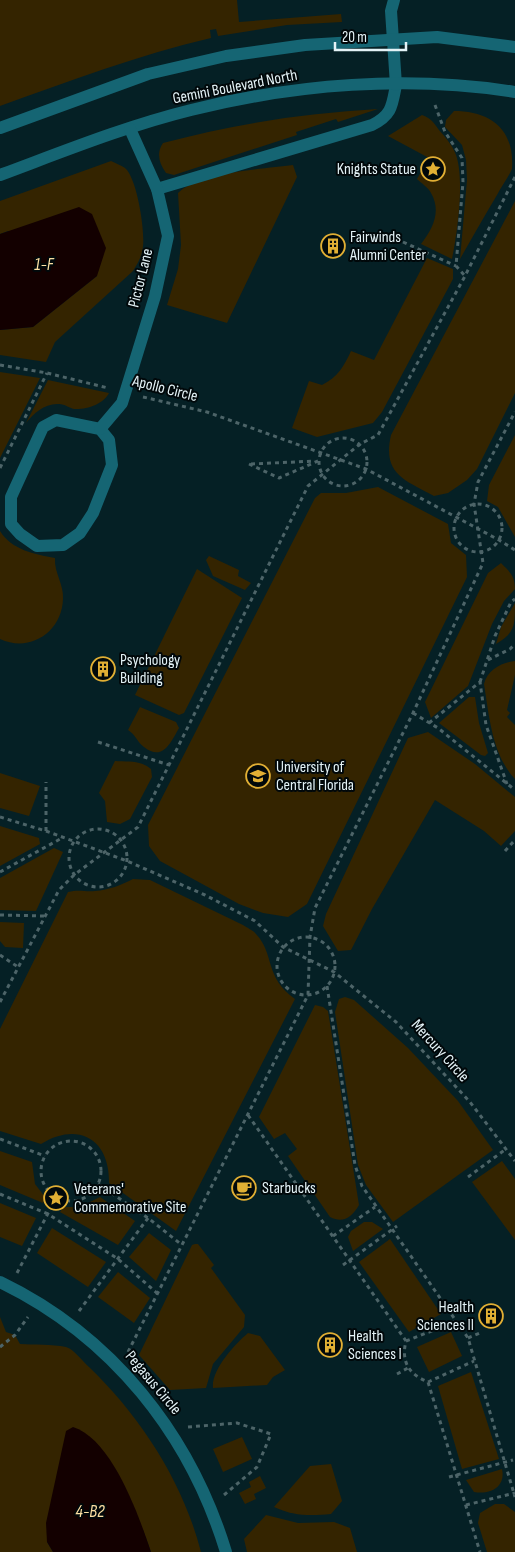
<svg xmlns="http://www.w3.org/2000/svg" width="515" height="1552" viewBox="0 0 515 1552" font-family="'Sofia Sans Condensed',sans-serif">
<rect width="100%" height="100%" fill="#052025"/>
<!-- green -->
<g fill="#342400">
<path d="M 0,0 L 237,0 L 239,22 L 341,14 L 342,22 L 287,25 L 218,36 L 216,29 L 210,30 L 211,38 C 138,55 70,81 0,106 Z"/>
<path d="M 378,109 L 338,122 L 336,119 L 296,132 L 297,135 L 174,175 L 166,173 C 159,163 156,153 163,143 C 234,124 305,113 378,109 Z"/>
<path d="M 454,111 C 488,111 515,127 512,169 C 508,178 501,187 497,195 C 484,217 472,238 460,259 L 467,180 L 466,160 L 462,145 L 445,127 L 446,120 Z"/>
<path d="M 422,115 C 431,118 434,123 439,130 C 446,138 453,146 456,155 C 465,180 457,234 452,259 L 421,244 C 432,230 442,212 431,193 C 429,188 421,183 417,179 L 429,158 L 388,136 Z"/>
<path d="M 111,161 C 115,163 121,165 125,168 C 137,178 145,230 143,246 C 142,256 138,263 133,271 L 55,342 L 46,362 L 0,355 L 0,330 L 33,327 L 97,276 L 8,231 L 0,234 L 0,201 Z"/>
<path d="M 293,165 L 297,177 L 227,323 L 167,305 L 178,269 L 181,245 L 178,193 C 199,172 263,169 293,165 Z"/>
<path d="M 515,201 L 515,393 L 477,469 L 467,480 L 448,493 L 434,496 C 405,480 382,474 391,435 Z"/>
<path d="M 427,258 L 453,269 L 453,279 L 382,412 L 373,423 L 317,437 L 292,428 L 309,381 L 322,385 C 338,377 344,366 351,351 L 374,360 Z"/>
<path d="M 0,372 L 40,378 L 0,458 Z"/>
<path d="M 48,380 L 109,393 C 104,404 86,410 74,409 C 69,408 65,404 59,404 C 45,403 34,413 26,423 Z"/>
<path d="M 515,435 L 515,537 L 498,507 L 487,501 L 489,485 Z"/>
<path d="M 378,487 L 448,524 L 451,543 L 466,555 L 467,577 L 307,904 L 288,917 L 263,913 L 239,904 L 160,861 L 149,846 L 148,825 L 315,498 L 321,493 L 346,493 Z"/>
<path d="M 0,531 C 12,550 34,554 55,558 C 54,573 64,584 63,599 C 62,632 30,653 0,639 Z"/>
<path d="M 209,556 L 239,570 L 238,576 L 251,583 L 245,590 L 213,576 L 206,560 Z"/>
<path d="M 501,563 C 510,572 515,576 515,589 L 504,601 L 492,624 L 468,686 L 431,718 L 425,702 L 488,573 Z"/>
<path d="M 197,569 L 242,598 L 184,713 L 179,715 L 135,695 Z"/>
<path d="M 515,603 C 515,625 515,633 496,644 L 501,627 Z"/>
<path d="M 515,661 L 515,675 L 507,710 L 510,713 L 507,717 L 515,725 L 515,779 C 492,755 489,715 484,684 C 487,670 502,662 515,661 Z"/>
<path d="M 469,697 L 475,697 L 479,723 L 488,753 L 485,756 L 481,755 L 439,723 Z"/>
<path d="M 140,707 L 176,722 L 179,728 C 171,742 163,762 144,747 C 137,742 136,735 128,730 Z"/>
<path d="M 428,732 L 475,764 L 515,797 L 515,831 L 501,846 L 484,831 L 435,800 L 372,909 L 351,950 L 338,951 L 323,926 L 326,914 L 408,738 Z"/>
<path d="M 115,761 C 129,762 140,760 151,769 L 152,777 L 130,819 L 120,824 L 107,822 L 105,801 L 99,793 Z"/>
<path d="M 0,773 L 40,786 L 29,816 L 0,808 Z"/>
<path d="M 0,826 L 39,838 L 40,844 L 0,866 Z"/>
<path d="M 54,848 L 63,852 L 36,911 L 0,910 L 0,878 Z"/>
<path d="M 133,879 L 150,880 L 243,925 C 247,928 253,930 256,934 C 275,954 264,977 295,999 L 176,1231 L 109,1183 C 110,1139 78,1121 41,1144 L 0,1131 L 0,1029 L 68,892 C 79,889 85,892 95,891 C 109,890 121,885 133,879 Z"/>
<path d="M 0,922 L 24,923 L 23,948 L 5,947 L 0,941 Z"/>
<path d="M 345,997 L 354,1000 L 408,1048 L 458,1101 L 493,1150 L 393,1222 L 366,1185 L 358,1165 L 335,1012 L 339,999 Z"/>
<path d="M 315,1005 L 323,1007 L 328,1011 L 359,1205 C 352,1217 343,1224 330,1217 L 288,1156 L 297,1149 L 285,1133 L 274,1139 L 259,1117 Z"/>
<path d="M 0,1151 L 32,1162 L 35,1184 L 45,1197 L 43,1203 L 0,1185 Z"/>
<path d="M 502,1161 L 515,1179 L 515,1240 L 472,1182 Z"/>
<path d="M 100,1197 L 135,1221 L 118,1245 L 60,1212 L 63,1207 L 80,1207 Z"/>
<path d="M 0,1203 L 36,1218 L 22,1246 L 0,1237 Z"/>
<path d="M 364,1222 L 372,1222 L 383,1229 L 353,1251 L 348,1237 L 351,1231 Z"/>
<path d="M 52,1228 L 106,1262 L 88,1287 L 37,1253 Z"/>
<path d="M 149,1233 L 171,1250 L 156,1281 L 129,1257 Z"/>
<path d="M 390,1239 L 441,1314 L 409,1332 L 359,1262 Z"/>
<path d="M 195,1244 L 198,1244 L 214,1265 L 211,1268 L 245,1315 L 244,1327 L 213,1364 L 206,1388 L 170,1390 L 139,1355 L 192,1245 Z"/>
<path d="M 118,1272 L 150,1298 L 134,1323 L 98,1297 Z"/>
<path d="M 0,1317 L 6,1332 L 15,1335 L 20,1344 C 34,1345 52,1344 66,1347 C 74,1349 83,1362 89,1367 C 141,1417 183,1482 201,1552 L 151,1552 L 143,1530 L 47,1542 L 53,1552 L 0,1552 Z"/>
<path d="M 451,1332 L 462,1356 L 429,1372 L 417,1347 Z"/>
<path d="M 248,1333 L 260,1336 L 285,1370 L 273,1377 L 267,1385 L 213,1388 C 211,1370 235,1344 248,1333 Z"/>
<path d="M 471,1372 L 499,1459 L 462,1469 L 438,1386 Z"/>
<path d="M 242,1437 L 252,1459 L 223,1472 L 213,1449 Z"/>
<path d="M 331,1464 L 342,1501 L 331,1514 C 310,1516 293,1516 274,1507 L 310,1466 Z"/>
<path d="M 502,1469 C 506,1487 490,1495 474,1492 L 466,1480 Z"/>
<path d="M 260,1476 L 266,1488 L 254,1494 L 256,1499 L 245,1504 L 239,1493 L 251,1487 L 249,1482 Z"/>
<path d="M 495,1504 L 504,1504 L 515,1512 L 515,1552 L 487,1552 L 478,1523 L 480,1513 Z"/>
<path d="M 266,1515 L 298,1523 L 334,1522 L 350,1528 L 357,1552 L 247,1552 L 244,1539 Z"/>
</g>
<!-- water -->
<g fill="#130000">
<path d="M 79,207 L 92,214 L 106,248 L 97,276 L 33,327 L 0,330 L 0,234 Z"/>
<path d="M 73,1427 C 112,1439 139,1516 151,1552 L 53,1552 L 47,1542 L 46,1523 L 66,1431 Z"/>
</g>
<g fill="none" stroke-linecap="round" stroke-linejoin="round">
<!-- path -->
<g stroke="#4d6468" stroke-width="3" stroke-dasharray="4 4" stroke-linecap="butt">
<path d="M 435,105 L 445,132 L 462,158 L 463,182 L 456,266 L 465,276"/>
<path d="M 403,242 L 456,266"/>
<path d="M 0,365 L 47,373 L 108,388"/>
<path d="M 143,397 L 207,412 L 366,469 L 499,540 L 515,550"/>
<circle cx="343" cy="462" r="24"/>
<path d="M 249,464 L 279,478 L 318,461"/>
<path d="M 251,464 L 315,461"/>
<path d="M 0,468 L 47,373"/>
<circle cx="478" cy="528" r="24"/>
<path d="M 488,660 L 510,649 L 515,644"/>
<path d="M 480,682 L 495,636 L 511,602 L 515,599"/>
<path d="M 413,713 L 438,728 L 515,790"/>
<path d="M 429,723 L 480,682 L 486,725 L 507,784"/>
<path d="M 98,742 L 169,765"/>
<path d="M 0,817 L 46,831 L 127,861 L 205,895 L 255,921 L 283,947 L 334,972 L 396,1022 L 470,1102 L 515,1161"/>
<circle cx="98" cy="858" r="29"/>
<path d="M 46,831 L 46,782"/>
<path d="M 505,851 L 515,840"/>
<path d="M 0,872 L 62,838"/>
<path d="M 0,915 L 45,916"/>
<circle cx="306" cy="966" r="29"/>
<path d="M 0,955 L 18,967"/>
<path d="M 327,986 L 355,1165 L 362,1186 L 468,1338 L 515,1497"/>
<path d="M 0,1002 L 59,890 L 74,875 L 138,827 L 308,486 L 360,444 L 378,435 L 465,276 L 515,177"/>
<path d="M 248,1115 L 406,1341 C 401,1361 408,1374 428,1382 L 480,1552"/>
<path d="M 0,1139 L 45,1156"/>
<circle cx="71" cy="1171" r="30"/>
<path d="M 468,1177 L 506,1149"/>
<path d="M 98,1184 L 148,1218 L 182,1245"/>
<path d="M 0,1194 L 48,1214 L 118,1259 L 158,1294"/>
<path d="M 333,1236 L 375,1207"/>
<path d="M 343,1265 L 397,1226"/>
<path d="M 17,1273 L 56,1198"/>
<path d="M 79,1311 L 148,1218"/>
<path d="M 468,1338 L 482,1332"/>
<path d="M 406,1341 L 457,1321"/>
<path d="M 0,1347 L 15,1335 L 28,1317"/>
<path d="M 128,1352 L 308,995 L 310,937 L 315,908 L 413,713 L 483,563 L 474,504 L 478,482 L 515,412"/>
<path d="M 397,1374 L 408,1368"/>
<path d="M 428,1382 L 474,1361"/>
<path d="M 188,1427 L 237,1423 L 271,1434 L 257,1467 L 224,1495"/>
<path d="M 449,1477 L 513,1460"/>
<path d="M 466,1505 L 515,1493"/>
</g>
<!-- lane -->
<path stroke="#156573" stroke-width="12" d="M 157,189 L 372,125 C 392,115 392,106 396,85"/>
<!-- street -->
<g stroke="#156573" stroke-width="12">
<path d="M 394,0 L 391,11 L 396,85"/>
<path d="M 0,128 L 148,74 L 226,56 L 305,45 L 437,37 L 515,47"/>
<path d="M 0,175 C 62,152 126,126 191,110 C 295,84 408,75 515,92"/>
<path d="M 56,420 L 100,429 L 109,440 L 112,465 L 93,513 L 80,533 L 63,545 L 37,546 L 20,534 L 11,524 L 11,497 L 43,427 Z"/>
<path d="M 100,429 L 122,403 L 155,296 L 168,236 L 157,189 L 130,129"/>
<path d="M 0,1282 C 112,1336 190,1434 226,1552"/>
</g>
</g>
<!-- icons -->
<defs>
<g id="sight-ring" transform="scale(1.25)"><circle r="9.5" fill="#01080a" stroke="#e1af34" stroke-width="1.5"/><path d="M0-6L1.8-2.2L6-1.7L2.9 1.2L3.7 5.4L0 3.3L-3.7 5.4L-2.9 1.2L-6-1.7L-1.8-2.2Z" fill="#e1af34"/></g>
<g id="building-ring" transform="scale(1.25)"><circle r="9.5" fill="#01080a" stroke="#e1af34" stroke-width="1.5"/><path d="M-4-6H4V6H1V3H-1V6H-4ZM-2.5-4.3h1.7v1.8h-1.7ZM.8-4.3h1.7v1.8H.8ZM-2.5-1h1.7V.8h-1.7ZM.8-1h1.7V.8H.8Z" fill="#e1af34"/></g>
<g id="university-ring" transform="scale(1.25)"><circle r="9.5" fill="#01080a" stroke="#e1af34" stroke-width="1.5"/><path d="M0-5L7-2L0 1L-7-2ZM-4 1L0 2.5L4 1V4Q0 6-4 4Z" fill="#e1af34"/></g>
<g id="cafe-ring" transform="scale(1.25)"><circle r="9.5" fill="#01080a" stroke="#e1af34" stroke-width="1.5"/><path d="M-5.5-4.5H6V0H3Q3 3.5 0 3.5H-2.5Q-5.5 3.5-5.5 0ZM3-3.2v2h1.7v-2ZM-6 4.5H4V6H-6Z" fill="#e1af34"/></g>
</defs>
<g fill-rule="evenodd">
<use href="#sight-ring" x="433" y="169"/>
<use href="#building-ring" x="333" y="246"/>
<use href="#building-ring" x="103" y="669"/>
<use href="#university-ring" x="258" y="776"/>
<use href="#cafe-ring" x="244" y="1188"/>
<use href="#sight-ring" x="56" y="1198"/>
<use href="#building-ring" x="491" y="1316"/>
<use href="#building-ring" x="330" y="1345"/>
</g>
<g text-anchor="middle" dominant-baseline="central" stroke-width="4" stroke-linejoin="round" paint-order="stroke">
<!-- street labels -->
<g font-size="16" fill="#e4f3f7" stroke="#01080a">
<text transform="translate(235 87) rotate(-11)">Gemini Boulevard North</text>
<text transform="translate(141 278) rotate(-76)">Pictor Lane</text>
<text transform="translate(165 389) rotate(14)">Apollo Circle</text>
<text transform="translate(440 1051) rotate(48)">Mercury Circle</text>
<text transform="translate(153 1383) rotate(50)">Pegasus Circle</text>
</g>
<!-- poi labels -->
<g font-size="16" fill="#e4f3f7" stroke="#01080a" text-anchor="start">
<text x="416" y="169" text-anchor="end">Knights Statue</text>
<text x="350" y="237">Fairwinds<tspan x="350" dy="18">Alumni Center</tspan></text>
<text x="120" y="660">Psychology<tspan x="120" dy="18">Building</tspan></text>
<text x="276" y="767">University of<tspan x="276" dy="18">Central Florida</tspan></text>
<text x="262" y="1188">Starbucks</text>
<text x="74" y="1189">Veterans'<tspan x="74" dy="18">Commemorative Site</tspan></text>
<text x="474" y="1307" text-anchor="end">Health<tspan x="474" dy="18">Sciences II</tspan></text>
<text x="348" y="1336">Health<tspan x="348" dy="18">Sciences I</tspan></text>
</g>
<!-- water labels -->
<g font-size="18" font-style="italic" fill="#fbdfa3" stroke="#01080a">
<text x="44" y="264">1-F</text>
<text x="90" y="1511">4-B2</text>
</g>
</g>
<!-- scale -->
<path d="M335 42v8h71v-8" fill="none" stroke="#e4f3f7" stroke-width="2.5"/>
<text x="342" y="42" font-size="15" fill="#e4f3f7" stroke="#01080a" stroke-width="4" paint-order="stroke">20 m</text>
</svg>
